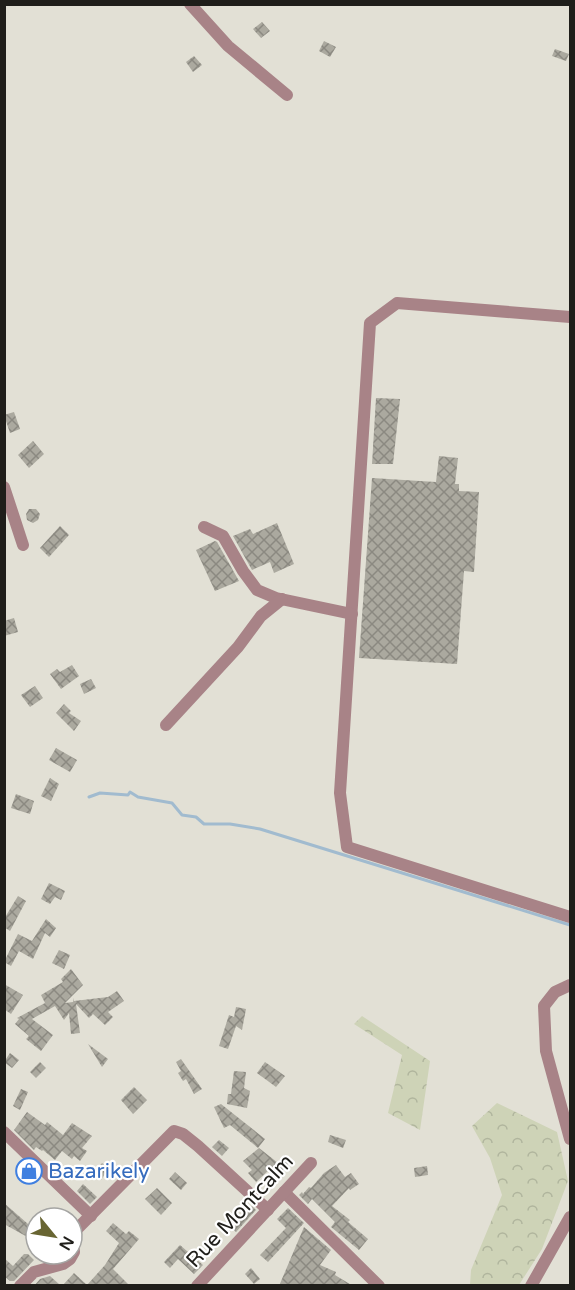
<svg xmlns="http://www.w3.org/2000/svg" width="575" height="1290" viewBox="0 0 575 1290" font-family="'Varela Round',sans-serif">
<defs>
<pattern id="forest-crowns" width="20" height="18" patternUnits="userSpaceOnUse" patternTransform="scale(1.5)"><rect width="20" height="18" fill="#ced3b7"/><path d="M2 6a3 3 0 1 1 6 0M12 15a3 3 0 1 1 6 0" fill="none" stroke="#b0b59d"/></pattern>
<pattern id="building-cross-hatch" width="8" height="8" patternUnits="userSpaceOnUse" patternTransform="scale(1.5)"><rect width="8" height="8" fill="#aba99f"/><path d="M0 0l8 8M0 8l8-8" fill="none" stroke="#8b8981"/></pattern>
</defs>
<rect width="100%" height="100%" fill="#e2e0d5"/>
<!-- forest -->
<g fill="url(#forest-crowns)">
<path d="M 362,1016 L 430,1061 L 420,1130 L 388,1113 L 402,1055 L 354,1024 Z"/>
<path d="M 497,1103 L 557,1132 L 568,1181 L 542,1249 L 519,1285 L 470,1285 L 471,1270 L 502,1195 L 490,1158 L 472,1126 Z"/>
</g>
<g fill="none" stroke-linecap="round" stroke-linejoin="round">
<!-- stream -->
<path stroke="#a1bbcf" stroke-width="3" d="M 89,797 L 100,793 L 128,795 L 130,792 L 138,797 L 172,803 L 182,815 L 196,817 L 204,824 L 230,824 L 260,829 L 570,925"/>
</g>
<!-- building -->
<g fill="url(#building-cross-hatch)">
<path d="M 262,22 L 270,31 L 261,38 L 253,29 Z"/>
<path d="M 324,41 L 336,47 L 330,57 L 319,51 Z"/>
<path d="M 555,49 L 569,54 L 566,61 L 552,56 Z"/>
<path d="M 194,56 L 202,65 L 193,72 L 186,62 Z"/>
<path d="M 376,398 L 400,399 L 393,464 L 372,464 Z"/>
<path d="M 14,412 L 20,429 L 10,433 L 4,415 Z"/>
<path d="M 33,441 L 44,454 L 29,468 L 18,455 Z"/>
<path d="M 439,456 L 458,458 L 455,484 L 459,484 L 459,491 L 479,492 L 474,572 L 464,571 L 457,664 L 359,658 L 372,478 L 436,482 Z"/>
<path d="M 29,509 L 36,509 L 40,514 L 38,520 L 33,523 L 27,520 L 26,514 Z"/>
<path d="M 277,523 L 294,564 L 274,573 L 270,562 L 252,570 L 233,536 L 250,529 L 253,534 Z"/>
<path d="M 60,526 L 69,535 L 49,557 L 40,548 Z"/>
<path d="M 215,541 L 217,542 L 239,581 L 215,591 L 196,550 Z"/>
<path d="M 14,618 L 18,632 L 4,636 L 4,621 Z"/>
<path d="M 72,665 L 79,676 L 61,689 L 50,674 L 57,669 L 60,672 Z"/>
<path d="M 91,679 L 96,688 L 84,694 L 80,684 Z"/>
<path d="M 35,686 L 43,698 L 30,707 L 21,695 Z"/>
<path d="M 64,704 L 71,711 L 69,713 L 81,721 L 74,731 L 56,713 Z"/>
<path d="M 56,748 L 77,760 L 70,772 L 49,760 Z"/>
<path d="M 50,778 L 59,784 L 51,801 L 41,796 Z"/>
<path d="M 16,794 L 34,801 L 30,814 L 11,808 Z"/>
<path d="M 49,883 L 65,891 L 61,900 L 55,897 L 50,904 L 41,899 Z"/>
<path d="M 18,896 L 26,901 L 10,931 L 4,927 L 4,919 Z"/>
<path d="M 46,919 L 56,928 L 50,937 L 45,933 L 33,959 L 19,951 L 11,966 L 4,962 L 18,934 L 32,941 Z"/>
<path d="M 59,950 L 70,955 L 64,969 L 52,963 Z"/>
<path d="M 71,969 L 83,985 L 65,1003 L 73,1002 L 74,998 L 74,1001 L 108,997 L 117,991 L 124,1001 L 108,1012 L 113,1017 L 105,1025 L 93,1014 L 89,1018 L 76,1004 L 80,1033 L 71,1034 L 69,1013 L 64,1020 L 55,1006 L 32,1019 L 53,1035 L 41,1051 L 26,1039 L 29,1036 L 15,1024 L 19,1019 L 17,1018 L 45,1003 L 41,995 L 63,982 L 61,979 Z"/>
<path d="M 4,984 L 23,995 L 11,1014 L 4,1009 Z"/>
<path d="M 236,1007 L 246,1009 L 242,1030 L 236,1026 L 228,1049 L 219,1046 L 229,1015 L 234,1017 Z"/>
<path d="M 88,1044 L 108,1059 L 102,1067 Z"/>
<path d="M 10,1053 L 19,1060 L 12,1068 L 4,1062 Z"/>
<path d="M 181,1059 L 202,1089 L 194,1094 L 186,1079 L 183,1081 L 178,1073 L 181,1071 L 176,1062 Z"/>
<path d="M 40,1062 L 46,1068 L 36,1078 L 30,1072 Z"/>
<path d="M 265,1062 L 285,1076 L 276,1087 L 257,1073 Z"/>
<path d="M 234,1071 L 246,1072 L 244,1088 L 250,1091 L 247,1108 L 227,1104 L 228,1094 L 231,1094 Z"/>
<path d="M 134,1087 L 147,1100 L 133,1114 L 121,1100 Z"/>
<path d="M 21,1089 L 28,1092 L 20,1110 L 13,1106 Z"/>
<path d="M 221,1104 L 265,1139 L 258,1148 L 230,1125 L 224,1128 L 214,1107 Z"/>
<path d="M 27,1112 L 45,1125 L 47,1122 L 63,1135 L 72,1123 L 92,1136 L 82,1148 L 87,1151 L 80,1161 L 74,1156 L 72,1159 L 62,1151 L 55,1160 L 43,1150 L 42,1151 L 36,1147 L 34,1150 L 14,1130 Z"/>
<path d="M 330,1135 L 346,1140 L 343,1148 L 328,1142 Z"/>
<path d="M 219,1140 L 229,1148 L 222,1156 L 212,1147 Z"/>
<path d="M 259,1148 L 278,1163 L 285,1155 L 291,1160 L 279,1175 L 271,1168 L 256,1182 L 248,1173 L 252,1170 L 243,1161 Z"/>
<path d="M 102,1163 L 109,1168 L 101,1180 L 93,1174 Z"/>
<path d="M 336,1165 L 345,1177 L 351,1173 L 359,1184 L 350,1190 L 349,1188 L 332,1206 L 350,1220 L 348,1222 L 368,1239 L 359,1250 L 331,1227 L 335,1222 L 312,1199 L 308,1204 L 299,1195 L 302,1192 L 303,1194 L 309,1187 L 311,1188 L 324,1173 Z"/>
<path d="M 427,1166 L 428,1175 L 415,1177 L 414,1168 Z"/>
<path d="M 175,1172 L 187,1183 L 181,1190 L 169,1179 Z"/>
<path d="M 83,1184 L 97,1197 L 90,1204 L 77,1191 Z"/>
<path d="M 157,1188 L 172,1203 L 161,1215 L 145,1199 Z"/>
<path d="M 4,1203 L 36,1231 L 31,1239 L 4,1224 Z"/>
<path d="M 252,1206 L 256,1210 L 236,1232 L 232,1228 Z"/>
<path d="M 288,1208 L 304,1223 L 268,1262 L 260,1255 L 286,1228 L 277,1219 Z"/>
<path d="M 113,1223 L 126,1234 L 129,1231 L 139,1239 L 113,1269 L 130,1286 L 62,1286 L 74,1273 L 87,1285 L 105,1265 L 119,1243 L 106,1231 Z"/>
<path d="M 304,1227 L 331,1250 L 320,1265 L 336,1272 L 335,1275 L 353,1286 L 279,1286 Z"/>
<path d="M 180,1245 L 203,1265 L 194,1274 L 178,1259 L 170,1268 L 164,1262 Z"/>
<path d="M 24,1254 L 28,1254 L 34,1260 L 14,1281 L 10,1281 L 4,1276 L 4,1258 L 13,1266 Z"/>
<path d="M 251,1268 L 260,1279 L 254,1284 L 245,1274 Z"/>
<path d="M 50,1276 L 61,1286 L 34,1286 L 40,1279 Z"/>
</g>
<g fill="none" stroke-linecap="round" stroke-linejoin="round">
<!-- street -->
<g stroke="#a88387" stroke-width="12">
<path d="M 190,4 L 228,46 L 287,95"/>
<path d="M 570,317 L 397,303 L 370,323 L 340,793 L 347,847 L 570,917"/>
<path d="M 4,487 L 23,545"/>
<path d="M 204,527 L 223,536 L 243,571 L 257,590 L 276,598 L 352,614"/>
<path d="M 166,725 L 238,647 L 261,616 L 282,599"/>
<path d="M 570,985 L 555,992 L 544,1006 L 546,1051 L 570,1139"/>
<path d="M 4,1132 L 91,1216"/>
<path d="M 284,1192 L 379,1286"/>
<path d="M 20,1286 L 34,1272 L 63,1264 L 70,1259 L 74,1252 L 73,1241 L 77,1229 L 174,1131 L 183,1134 L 198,1146 L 268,1210"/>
<path d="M 197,1286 L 311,1163"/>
<path d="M 531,1286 L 570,1217"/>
</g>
</g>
<!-- icons -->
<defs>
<g id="shop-ring" transform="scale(1.35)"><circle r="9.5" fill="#fff" stroke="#3f7fe0" stroke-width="1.5"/><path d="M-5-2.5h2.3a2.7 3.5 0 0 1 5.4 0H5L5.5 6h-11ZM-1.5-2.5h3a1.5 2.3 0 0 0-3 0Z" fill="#3f7fe0"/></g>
</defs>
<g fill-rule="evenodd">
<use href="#shop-ring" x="29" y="1171"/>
</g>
<g text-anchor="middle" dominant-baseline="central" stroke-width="4.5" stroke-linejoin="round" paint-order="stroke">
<!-- shop labels -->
<g font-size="21" fill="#366cbe" stroke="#fff" text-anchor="start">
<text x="48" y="1171">Bazarikely</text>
</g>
<!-- street labels -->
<g font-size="21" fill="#1f1e1a" stroke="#fff">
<text transform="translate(240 1211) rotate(-47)">Rue Montcalm</text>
</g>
</g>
<!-- border -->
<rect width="575" height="1290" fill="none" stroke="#1f1e1a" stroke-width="12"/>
<!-- north arrow -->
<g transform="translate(54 1236) rotate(120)"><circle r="28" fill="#ffffff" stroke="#a5a5a3" stroke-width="1.5"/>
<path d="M0-4.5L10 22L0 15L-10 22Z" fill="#686532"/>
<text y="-9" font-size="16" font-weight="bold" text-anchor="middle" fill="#1f1e1a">N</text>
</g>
</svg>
